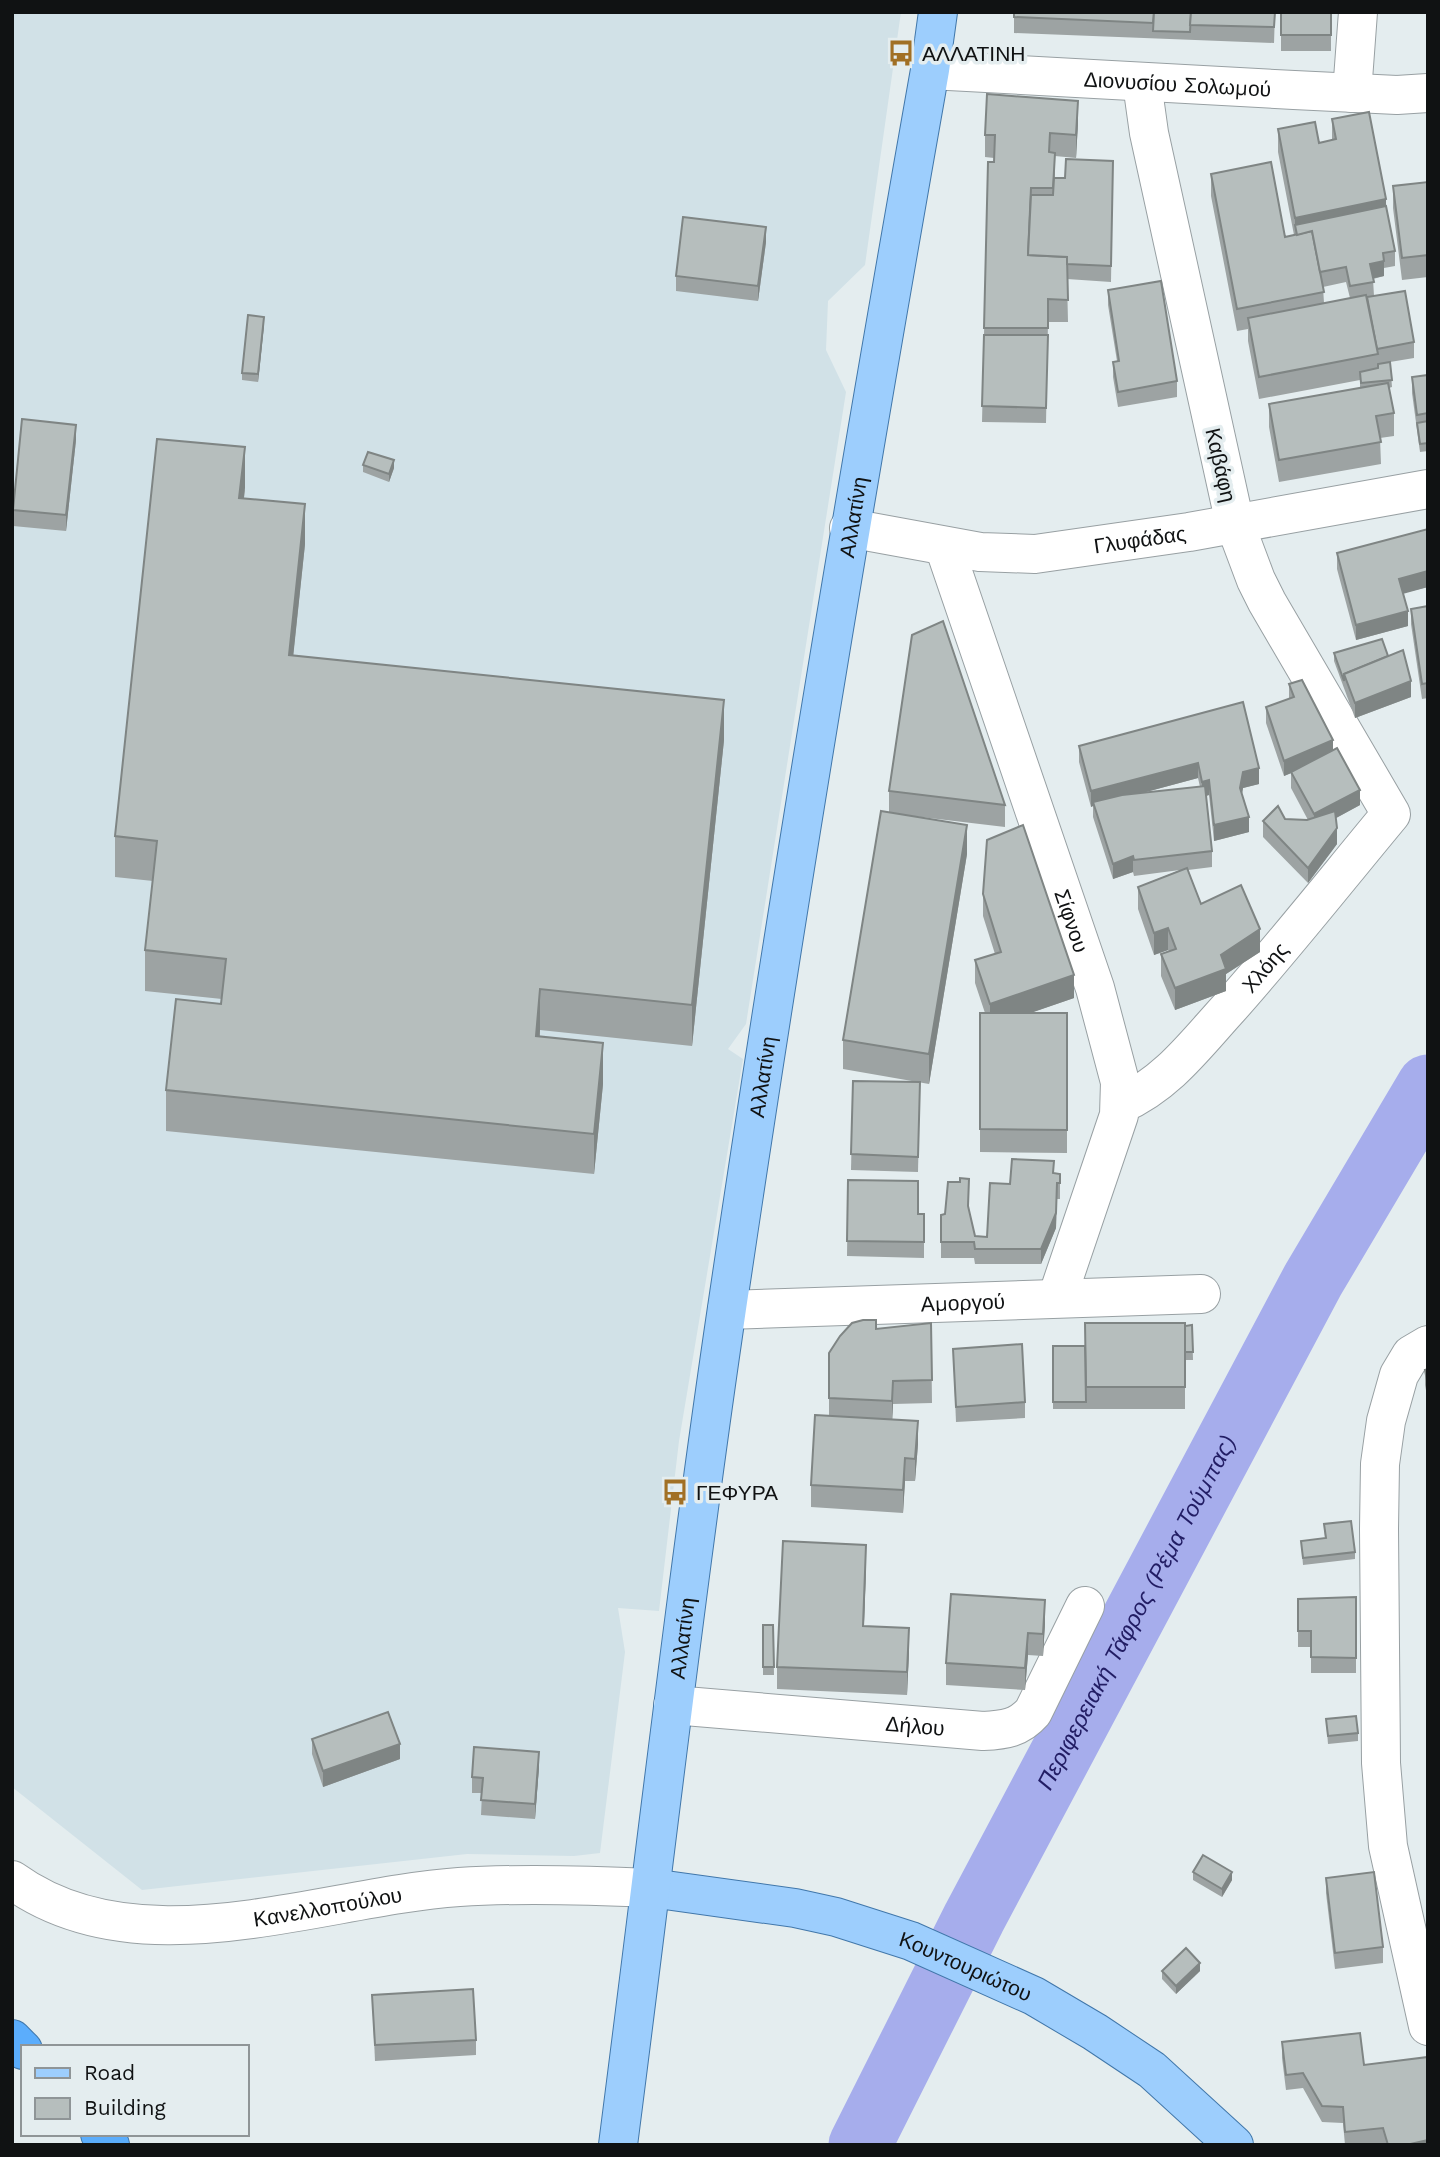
<svg xmlns="http://www.w3.org/2000/svg" width="1440" height="2157" viewBox="0 0 1440 2157" font-family="'Work Sans',sans-serif">
<rect width="100%" height="100%" fill="#e4edef"/>
<!-- built -->
<path fill="#d1e1e7" d="M 12,12 L 901,12 L 865,265 L 828,301 L 826,350 L 846,392 L 746,1024 L 728,1049 L 743,1059 L 679,1441 L 659,1611 L 618,1608 L 625,1652 L 600,1853 L 574,1856 L 467,1854 L 142,1890 L 12,1787 Z"/>
<g fill="none" stroke-linecap="round" stroke-linejoin="round">
<!-- river -->
<path stroke="#a6adec" stroke-width="63" id="s1" d="M 860,2145 L 974,1918 L 1313,1280 L 1428,1086"/>
<!-- minor casing -->
<g stroke="#98a0a3" stroke-width="40">
<g id="minor">
<path id="s2" d="M 930,70 L 1294,90 L 1397,95 L 1428,93"/>
<path d="M 1352,93 L 1358,12"/>
<path id="s3" d="M 849,528 L 980,552 L 1035,554 L 1189,532 L 1428,489"/>
<path id="s4" d="M 944,546 L 1095,988 L 1120,1082 L 1119,1115 L 1057,1298"/>
<path id="s5" d="M 1121,1104 C 1167,1084 1196,1044 1229,1008 C 1285,945 1337,879 1391,814 L 1267,602 L 1256,580 L 1235,524 L 1149,133 L 1142,83"/>
<path id="s6" d="M 727,1310 L 1201,1294"/>
<path d="M 1428,1345 L 1411,1355 L 1399,1375 L 1386,1421 L 1380,1464 L 1379,1529 L 1381,1763 L 1388,1846 L 1428,2026"/>
<path id="s7" d="M 673,1705 L 983,1731 C 1005,1730 1019,1728 1033,1712 L 1085,1606"/>
<path id="s8" d="M 12,1880 C 139,1972 318,1897 459,1887 C 522,1883 587,1885 651,1888"/>
</g>
</g>
<!-- major casing -->
<g stroke="#4177aa" stroke-width="40">
<g id="major">
<path id="s9" d="M 651,1888 L 795,1908 L 836,1917 L 911,1941 L 1034,1996 L 1095,2032 L 1152,2070 L 1234,2145"/>
<path id="s10" d="M 618,2145 C 654,1866 686,1586 727,1308 C 788,895 857,482 930,70 L 938,12"/>
</g>
</g>
<!-- highway casing -->
<g stroke="#4177aa" stroke-width="40">
<g id="highway">
<path d="M 12,2039 L 23,2050"/>
<path d="M 100,2134 L 110,2145"/>
</g>
</g>
<!-- minor -->
<use href="#minor" stroke="#fff" stroke-width="38"/>
<!-- major -->
<use href="#major" stroke="#9dcefd" stroke-width="38"/>
<!-- highway -->
<use href="#highway" stroke="#5badfc" stroke-width="38"/>
</g>
<!-- wall -->
<g fill="#9da3a3" fill-rule="evenodd">
<path d="M 1014,12 L 1275,12 L 1274,43 L 1014,33 Z"/>
<rect x="1281" y="12" width="50" height="39"/>
<path d="M 1332,119 L 1386,206 L 1395,251 L 1395,266 L 1384,268 L 1384,276 L 1373,279 L 1374,296 L 1414,342 L 1414,358 L 1390,362 L 1392,387 L 1389,388 L 1394,413 L 1394,436 L 1380,438 L 1381,464 L 1279,482 L 1269,427 L 1269,404 L 1360,388 L 1360,380 L 1259,399 L 1248,341 L 1248,329 L 1237,331 L 1211,196 L 1211,174 L 1285,237 L 1294,235 L 1278,152 L 1278,129 L 1319,143 L 1332,140 ZM 1346,282 L 1350,298 L 1324,303 L 1323,287 Z"/>
<path d="M 1078,123 L 1076,158 L 1055,156 L 1055,178 L 1065,178 L 1113,161 L 1111,282 L 1067,279 L 1068,322 L 1048,322 L 1046,423 L 982,422 L 988,162 L 994,162 L 994,158 L 985,157 L 985,135 Z"/>
<path d="M 1428,182 L 1428,277 L 1402,280 L 1393,208 L 1393,186 Z"/>
<path d="M 766,242 L 758,301 L 676,291 L 676,276 Z"/>
<path d="M 1108,290 L 1177,381 L 1177,397 L 1118,407 L 1113,377 L 1113,362 L 1117,361 L 1108,305 Z"/>
<path d="M 264,325 L 258,382 L 242,380 L 242,373 Z"/>
<path d="M 1428,375 L 1428,451 L 1420,452 L 1412,393 L 1412,377 Z"/>
<path d="M 76,440 L 66,531 L 13,526 L 13,510 Z"/>
<path d="M 363,465 L 394,468 L 389,482 L 363,472 Z"/>
<path d="M 245,488 L 244,498 L 305,544 L 293,656 L 724,740 L 692,1046 L 540,1030 L 540,1037 L 603,1084 L 594,1174 L 166,1131 L 166,1090 L 221,1004 L 222,999 L 145,991 L 145,950 L 153,881 L 115,877 L 115,836 Z"/>
<path d="M 1428,529 L 1428,587 L 1403,593 L 1408,626 L 1356,640 L 1337,569 L 1337,553 Z"/>
<path d="M 1428,606 L 1428,698 L 1422,699 L 1411,624 L 1411,609 Z"/>
<path d="M 1334,653 L 1388,656 L 1411,697 L 1355,718 L 1334,661 Z"/>
<path d="M 1289,684 L 1333,750 L 1360,805 L 1336,818 L 1337,844 L 1308,883 L 1263,837 L 1263,821 L 1285,819 L 1308,820 L 1291,788 L 1291,773 L 1284,776 L 1266,723 L 1266,707 L 1289,699 Z"/>
<path d="M 1243,702 L 1259,784 L 1243,788 L 1242,794 L 1249,832 L 1214,841 L 1209,795 L 1206,796 L 1212,851 L 1212,867 L 1188,870 L 1201,904 L 1260,952 L 1226,974 L 1226,991 L 1175,1010 L 1161,976 L 1161,954 L 1169,951 L 1168,950 L 1154,955 L 1138,909 L 1138,887 L 1180,870 L 1134,876 L 1133,872 L 1113,879 L 1093,817 L 1093,806 L 1091,807 L 1079,762 L 1079,746 ZM 1198,778 L 1200,787 L 1142,793 Z"/>
<path d="M 889,791 L 1005,805 L 1005,827 L 904,815 L 967,854 L 929,1084 L 843,1069 L 843,1040 L 889,812 Z"/>
<path d="M 983,894 L 1074,998 L 1030,1013 L 1067,1013 L 1067,1153 L 980,1152 L 980,1013 L 985,1013 L 975,983 L 975,960 L 995,954 L 983,916 Z"/>
<path d="M 853,1081 L 920,1082 L 918,1172 L 851,1170 Z"/>
<path d="M 1054,1173 L 1060,1174 L 1060,1199 L 1057,1199 L 1056,1228 L 1041,1264 L 975,1264 L 974,1258 L 941,1258 L 941,1215 L 945,1214 L 969,1194 L 968,1209 L 975,1236 L 987,1237 L 1010,1184 Z"/>
<path d="M 848,1180 L 918,1214 L 924,1214 L 924,1258 L 847,1256 Z"/>
<path d="M 931,1323 L 932,1403 L 893,1404 L 892,1420 L 918,1444 L 915,1481 L 905,1481 L 903,1513 L 811,1507 L 811,1485 L 829,1416 L 829,1353 L 876,1329 Z"/>
<path d="M 1192,1325 L 1193,1360 L 1185,1360 L 1185,1409 L 1053,1409 L 1053,1346 L 1085,1346 L 1185,1326 Z"/>
<path d="M 953,1349 L 1025,1402 L 1025,1418 L 956,1422 Z"/>
<path d="M 1425,1370 L 1428,1370 L 1428,1401 L 1425,1385 Z"/>
<path d="M 1324,1524 L 1355,1552 L 1355,1559 L 1303,1565 L 1301,1541 L 1325,1538 Z"/>
<path d="M 866,1567 L 864,1626 L 909,1650 L 907,1695 L 777,1689 L 777,1667 Z"/>
<path d="M 1356,1597 L 1356,1673 L 1311,1673 L 1311,1647 L 1298,1647 L 1298,1599 Z"/>
<path d="M 1045,1623 L 1043,1656 L 1028,1655 L 1025,1690 L 946,1685 L 946,1663 Z"/>
<path d="M 763,1625 L 773,1625 L 774,1675 L 763,1675 Z"/>
<path d="M 1326,1719 L 1358,1733 L 1358,1741 L 1328,1744 Z"/>
<path d="M 312,1739 L 400,1759 L 323,1787 L 312,1754 Z"/>
<path d="M 539,1767 L 535,1819 L 481,1815 L 482,1793 L 472,1793 L 472,1777 Z"/>
<path d="M 1193,1872 L 1232,1880 L 1222,1897 L 1193,1880 Z"/>
<path d="M 1326,1878 L 1383,1947 L 1383,1963 L 1335,1969 L 1326,1893 Z"/>
<path d="M 1162,1971 L 1200,1971 L 1176,1994 L 1162,1979 Z"/>
<path d="M 372,1995 L 476,2040 L 476,2055 L 375,2061 Z"/>
<path d="M 1282,2042 L 1364,2065 L 1428,2145 L 1383,2145 L 1383,2143 L 1370,2145 L 1345,2145 L 1343,2123 L 1322,2122 L 1303,2088 L 1286,2090 L 1282,2058 Z"/>
</g>
<!-- shaded-wall -->
<g fill="#7f8584">
<path d="M 1078,101 L 1078,123 L 1076,158 L 1076,135 Z"/>
<path d="M 1386,199 L 1386,221 L 1295,225 L 1295,218 Z"/>
<path d="M 766,227 L 766,242 L 758,301 L 758,286 Z"/>
<path d="M 1384,261 L 1384,276 L 1370,279 L 1370,264 Z"/>
<path d="M 264,317 L 264,325 L 258,382 L 258,374 Z"/>
<path d="M 76,425 L 76,440 L 66,531 L 66,515 Z"/>
<path d="M 245,447 L 245,488 L 239,538 L 239,498 Z"/>
<path d="M 394,460 L 394,468 L 389,482 L 389,474 Z"/>
<path d="M 305,504 L 305,544 L 289,696 L 289,655 Z"/>
<path d="M 1428,571 L 1428,587 L 1399,595 L 1399,579 Z"/>
<path d="M 1408,611 L 1408,626 L 1356,640 L 1356,625 Z"/>
<path d="M 1411,681 L 1411,697 L 1355,718 L 1355,703 Z"/>
<path d="M 724,700 L 724,740 L 692,1046 L 692,1005 Z"/>
<path d="M 1333,740 L 1333,756 L 1284,776 L 1284,761 Z"/>
<path d="M 1198,763 L 1198,778 L 1094,806 L 1093,802 L 1093,806 L 1091,807 L 1091,791 Z"/>
<path d="M 1259,768 L 1259,784 L 1243,788 L 1240,804 L 1240,788 L 1243,772 Z"/>
<path d="M 1209,780 L 1209,795 L 1202,797 L 1202,782 Z"/>
<path d="M 1360,790 L 1360,805 L 1314,830 L 1314,814 Z"/>
<path d="M 1249,817 L 1249,832 L 1214,841 L 1214,825 Z"/>
<path d="M 967,825 L 967,854 L 929,1084 L 929,1054 Z"/>
<path d="M 1337,828 L 1337,844 L 1308,883 L 1308,868 Z"/>
<path d="M 1133,856 L 1133,872 L 1113,879 L 1113,864 Z"/>
<path d="M 1168,928 L 1168,950 L 1154,955 L 1154,933 Z"/>
<path d="M 1260,929 L 1260,952 L 1226,974 L 1226,991 L 1175,1010 L 1175,988 L 1221,955 Z"/>
<path d="M 1074,975 L 1074,998 L 990,1027 L 990,1004 Z"/>
<path d="M 540,989 L 540,1030 L 536,1076 L 536,1036 Z"/>
<path d="M 603,1043 L 603,1084 L 594,1174 L 594,1134 Z"/>
<path d="M 1057,1183 L 1056,1228 L 1041,1264 L 1041,1249 Z"/>
<path d="M 893,1381 L 893,1404 L 892,1424 L 892,1401 Z"/>
<path d="M 918,1421 L 918,1444 L 915,1481 L 915,1459 Z"/>
<path d="M 905,1458 L 905,1481 L 903,1513 L 903,1490 Z"/>
<path d="M 866,1545 L 866,1567 L 863,1649 L 863,1626 Z"/>
<path d="M 1045,1600 L 1045,1623 L 1043,1656 L 1043,1634 Z"/>
<path d="M 909,1628 L 909,1650 L 907,1695 L 907,1672 Z"/>
<path d="M 1028,1633 L 1028,1655 L 1025,1690 L 1025,1668 Z"/>
<path d="M 400,1744 L 400,1759 L 323,1787 L 323,1771 Z"/>
<path d="M 539,1752 L 539,1767 L 535,1819 L 535,1804 Z"/>
<path d="M 1232,1872 L 1232,1880 L 1222,1897 L 1222,1889 Z"/>
<path d="M 1200,1963 L 1200,1971 L 1176,1994 L 1176,1986 Z"/>
<path d="M 1428,2140 L 1428,2145 L 1406,2145 Z"/>
</g>
<!-- building -->
<g fill="#b6bebd" stroke="#7f8584" stroke-width="2">
<path d="M 1014,12 L 1154,12 L 1153,23 L 1014,17 Z"/>
<path d="M 1154,12 L 1191,12 L 1190,32 L 1153,31 Z"/>
<path d="M 1191,12 L 1275,12 L 1274,27 L 1190,25 Z"/>
<rect x="1281" y="12" width="50" height="23"/>
<path d="M 987,94 L 1078,101 L 1076,135 L 1050,133 L 1049,152 L 1055,153 L 1053,188 L 1031,188 L 1028,255 L 1067,257 L 1068,300 L 1048,299 L 1048,328 L 984,328 L 988,162 L 994,162 L 995,135 L 985,135 Z"/>
<path d="M 1369,112 L 1386,199 L 1295,218 L 1278,129 L 1315,122 L 1319,143 L 1336,139 L 1332,119 Z"/>
<path d="M 1066,159 L 1113,161 L 1111,266 L 1067,264 L 1067,257 L 1028,255 L 1031,195 L 1053,195 L 1054,178 L 1065,178 Z"/>
<path d="M 1271,162 L 1285,237 L 1312,231 L 1324,292 L 1237,309 L 1211,174 Z"/>
<path d="M 1428,182 L 1428,255 L 1402,258 L 1393,186 Z"/>
<path d="M 1386,206 L 1395,251 L 1383,253 L 1384,261 L 1370,264 L 1374,282 L 1350,286 L 1346,267 L 1320,272 L 1312,231 L 1297,235 L 1295,225 Z"/>
<path d="M 683,217 L 766,227 L 758,286 L 676,276 Z"/>
<path d="M 1161,281 L 1177,381 L 1118,392 L 1113,362 L 1119,361 L 1108,290 Z"/>
<path d="M 1405,291 L 1414,342 L 1377,349 L 1367,297 Z"/>
<path d="M 1366,295 L 1378,354 L 1259,377 L 1248,318 Z"/>
<path d="M 248,315 L 264,317 L 258,374 L 242,373 Z"/>
<path d="M 984,335 L 1048,335 L 1046,408 L 982,406 Z"/>
<path d="M 1390,362 L 1392,380 L 1361,383 L 1360,372 L 1378,368 L 1378,364 Z"/>
<path d="M 1428,375 L 1428,413 L 1417,415 L 1412,377 Z"/>
<path d="M 1388,383 L 1394,413 L 1376,416 L 1381,442 L 1279,460 L 1269,404 Z"/>
<path d="M 22,419 L 76,425 L 66,515 L 13,510 Z"/>
<path d="M 1428,421 L 1428,443 L 1420,444 L 1417,423 Z"/>
<path d="M 157,439 L 245,447 L 239,498 L 305,504 L 289,655 L 724,700 L 692,1005 L 540,989 L 536,1036 L 603,1043 L 594,1134 L 166,1090 L 176,999 L 221,1004 L 226,959 L 145,950 L 157,841 L 115,836 Z"/>
<path d="M 368,452 L 394,460 L 389,474 L 363,465 Z"/>
<path d="M 1428,529 L 1428,571 L 1399,579 L 1408,611 L 1356,625 L 1337,553 Z"/>
<path d="M 1428,606 L 1428,683 L 1422,684 L 1411,609 Z"/>
<path d="M 943,621 L 1005,805 L 889,791 L 912,635 Z"/>
<path d="M 1382,639 L 1388,656 L 1344,674 L 1344,681 L 1334,653 Z"/>
<path d="M 1403,650 L 1411,681 L 1355,703 L 1344,674 Z"/>
<path d="M 1302,680 L 1333,740 L 1284,761 L 1266,707 L 1294,697 L 1289,684 Z"/>
<path d="M 1243,702 L 1259,768 L 1243,772 L 1240,788 L 1249,817 L 1214,825 L 1209,780 L 1202,782 L 1198,763 L 1091,791 L 1079,746 Z"/>
<path d="M 1337,748 L 1360,790 L 1314,814 L 1291,772 Z"/>
<path d="M 1205,786 L 1212,851 L 1134,860 L 1133,856 L 1113,864 L 1093,802 L 1122,795 Z"/>
<path d="M 1278,806 L 1285,819 L 1307,820 L 1335,811 L 1337,828 L 1308,868 L 1263,821 Z"/>
<path d="M 881,811 L 967,825 L 929,1054 L 843,1040 Z"/>
<path d="M 1023,825 L 1074,975 L 990,1004 L 975,960 L 1001,952 L 983,894 L 987,840 Z"/>
<path d="M 1187,868 L 1201,904 L 1241,885 L 1260,929 L 1221,955 L 1226,969 L 1175,988 L 1161,954 L 1176,949 L 1168,928 L 1154,933 L 1138,887 Z"/>
<path d="M 980,1013 L 1067,1013 L 1067,1130 L 980,1129 Z"/>
<path d="M 853,1081 L 920,1082 L 918,1157 L 851,1154 Z"/>
<path d="M 1012,1159 L 1054,1161 L 1053,1173 L 1060,1174 L 1060,1183 L 1057,1183 L 1056,1213 L 1041,1249 L 975,1249 L 974,1242 L 941,1242 L 941,1215 L 945,1214 L 948,1182 L 960,1182 L 960,1178 L 969,1179 L 968,1206 L 975,1236 L 987,1237 L 990,1183 L 1010,1184 Z"/>
<path d="M 848,1180 L 918,1181 L 918,1214 L 924,1214 L 924,1242 L 847,1241 Z"/>
<path d="M 863,1320 L 876,1320 L 876,1329 L 931,1323 L 932,1380 L 893,1381 L 892,1401 L 829,1398 L 829,1353 L 840,1336 L 852,1323 Z"/>
<path d="M 1085,1323 L 1185,1323 L 1185,1387 L 1086,1387 Z"/>
<path d="M 1192,1325 L 1193,1352 L 1185,1352 L 1185,1326 Z"/>
<path d="M 1022,1344 L 1025,1402 L 956,1407 L 953,1349 Z"/>
<path d="M 1053,1346 L 1085,1346 L 1086,1402 L 1053,1402 Z"/>
<path d="M 1425,1370 L 1428,1370 L 1428,1386 Z"/>
<path d="M 815,1415 L 918,1421 L 915,1459 L 905,1458 L 903,1490 L 811,1485 Z"/>
<path d="M 1351,1521 L 1355,1552 L 1303,1558 L 1301,1541 L 1326,1538 L 1324,1524 Z"/>
<path d="M 783,1541 L 866,1545 L 863,1626 L 909,1628 L 907,1672 L 777,1667 Z"/>
<path d="M 951,1594 L 1045,1600 L 1043,1634 L 1028,1633 L 1025,1668 L 946,1663 Z"/>
<path d="M 1356,1597 L 1356,1658 L 1311,1657 L 1311,1631 L 1298,1631 L 1298,1599 Z"/>
<path d="M 763,1625 L 773,1625 L 774,1667 L 763,1667 Z"/>
<path d="M 388,1712 L 400,1744 L 323,1771 L 312,1739 Z"/>
<path d="M 1356,1716 L 1358,1733 L 1328,1736 L 1326,1719 Z"/>
<path d="M 474,1747 L 539,1752 L 535,1804 L 481,1800 L 483,1778 L 472,1777 Z"/>
<path d="M 1203,1855 L 1232,1872 L 1222,1889 L 1193,1872 Z"/>
<path d="M 1374,1872 L 1383,1947 L 1335,1953 L 1326,1878 Z"/>
<path d="M 1186,1948 L 1200,1963 L 1176,1986 L 1162,1971 Z"/>
<path d="M 473,1989 L 476,2040 L 375,2045 L 372,1995 Z"/>
<path d="M 1360,2033 L 1364,2065 L 1428,2057 L 1428,2140 L 1406,2145 L 1388,2145 L 1383,2128 L 1345,2132 L 1343,2107 L 1322,2106 L 1303,2073 L 1286,2075 L 1282,2042 Z"/>
</g>
<!-- icons -->
<defs>
<g id="bus-bare" transform="scale(2.1)"><path d="M-5-6H5V4H4V6H2V4H-2V6H-4V4H-5ZM-3.5-4V0h7V-4ZM-3.5 1.2v1.5H-2V1.2ZM2 1.2v1.5H3.5V1.2Z" fill="#a17025" stroke="#e4edef" stroke-width="2.5" paint-order="stroke"/></g>
</defs>
<g fill-rule="evenodd">
<use href="#bus-bare" x="901" y="53"/>
<use href="#bus-bare" x="675" y="1492"/>
</g>
<g text-anchor="middle" dominant-baseline="central" stroke-width="7" stroke-linejoin="round" paint-order="stroke">
<!-- poi labels -->
<g font-size="21" fill="#101213" stroke="#e4edef" text-anchor="start">
<text x="922" y="53">ΑΛΛΑΤΙΝΗ</text>
<text x="696" y="1492">ΓΕΦΥΡΑ</text>
</g>
<!-- street labels -->
<g font-size="21" fill="#101213" stroke="#e4edef">
<text stroke="none"><textPath href="#s2" startOffset="248">Διονυσίου Σολωμού</textPath></text>
<text transform="translate(1221 465) rotate(77)">Καβάφη</text>
<text stroke="none"><textPath href="#s10" startOffset="1645">Αλλατίνη</textPath></text>
<text stroke="none"><textPath href="#s3" startOffset="294">Γλυφάδας</textPath></text>
<text stroke="none"><textPath href="#s4" startOffset="396">Σίφνου</textPath></text>
<text stroke="none"><textPath href="#s5" startOffset="200">Χλόης</textPath></text>
<text stroke="none"><textPath href="#s10" startOffset="1078">Αλλατίνη</textPath></text>
<text stroke="none"><textPath href="#s6" startOffset="236">Αμοργού</textPath></text>
<text stroke="none"><textPath href="#s10" startOffset="511">Αλλατίνη</textPath></text>
<text stroke="none"><textPath href="#s7" startOffset="243">Δήλου</textPath></text>
<text stroke="none"><textPath href="#s8" startOffset="326">Κανελλοπούλου</textPath></text>
<text stroke="none"><textPath href="#s9" startOffset="326">Κουντουριώτου</textPath></text>
</g>
<!-- water labels -->
<g font-size="23" font-style="italic" fill="#221d64" stroke="#e4edef">
<text stroke="none"><textPath href="#s1" startOffset="600">Περιφερειακή Τάφρος (Ρέμα Τούμπας)</textPath></text>
</g>
</g>
<!-- border -->
<rect width="1440" height="2157" fill="none" stroke="#101213" stroke-width="28"/>
<!-- legend -->
<rect x="21" y="2045" width="228" height="91" fill="#e4edef" stroke="#8f9597" stroke-width="2"/>
<rect x="35" y="2068" width="35" height="10" fill="#9dcefd" stroke="#8f9597" stroke-width="2"/>
<text x="84" y="2080" font-size="21" fill="#101213">Road</text>
<rect x="35" y="2098" width="35" height="21" fill="#b6bebd" stroke="#8f9597" stroke-width="2"/>
<text x="84" y="2115" font-size="21" fill="#101213">Building</text>
</svg>
